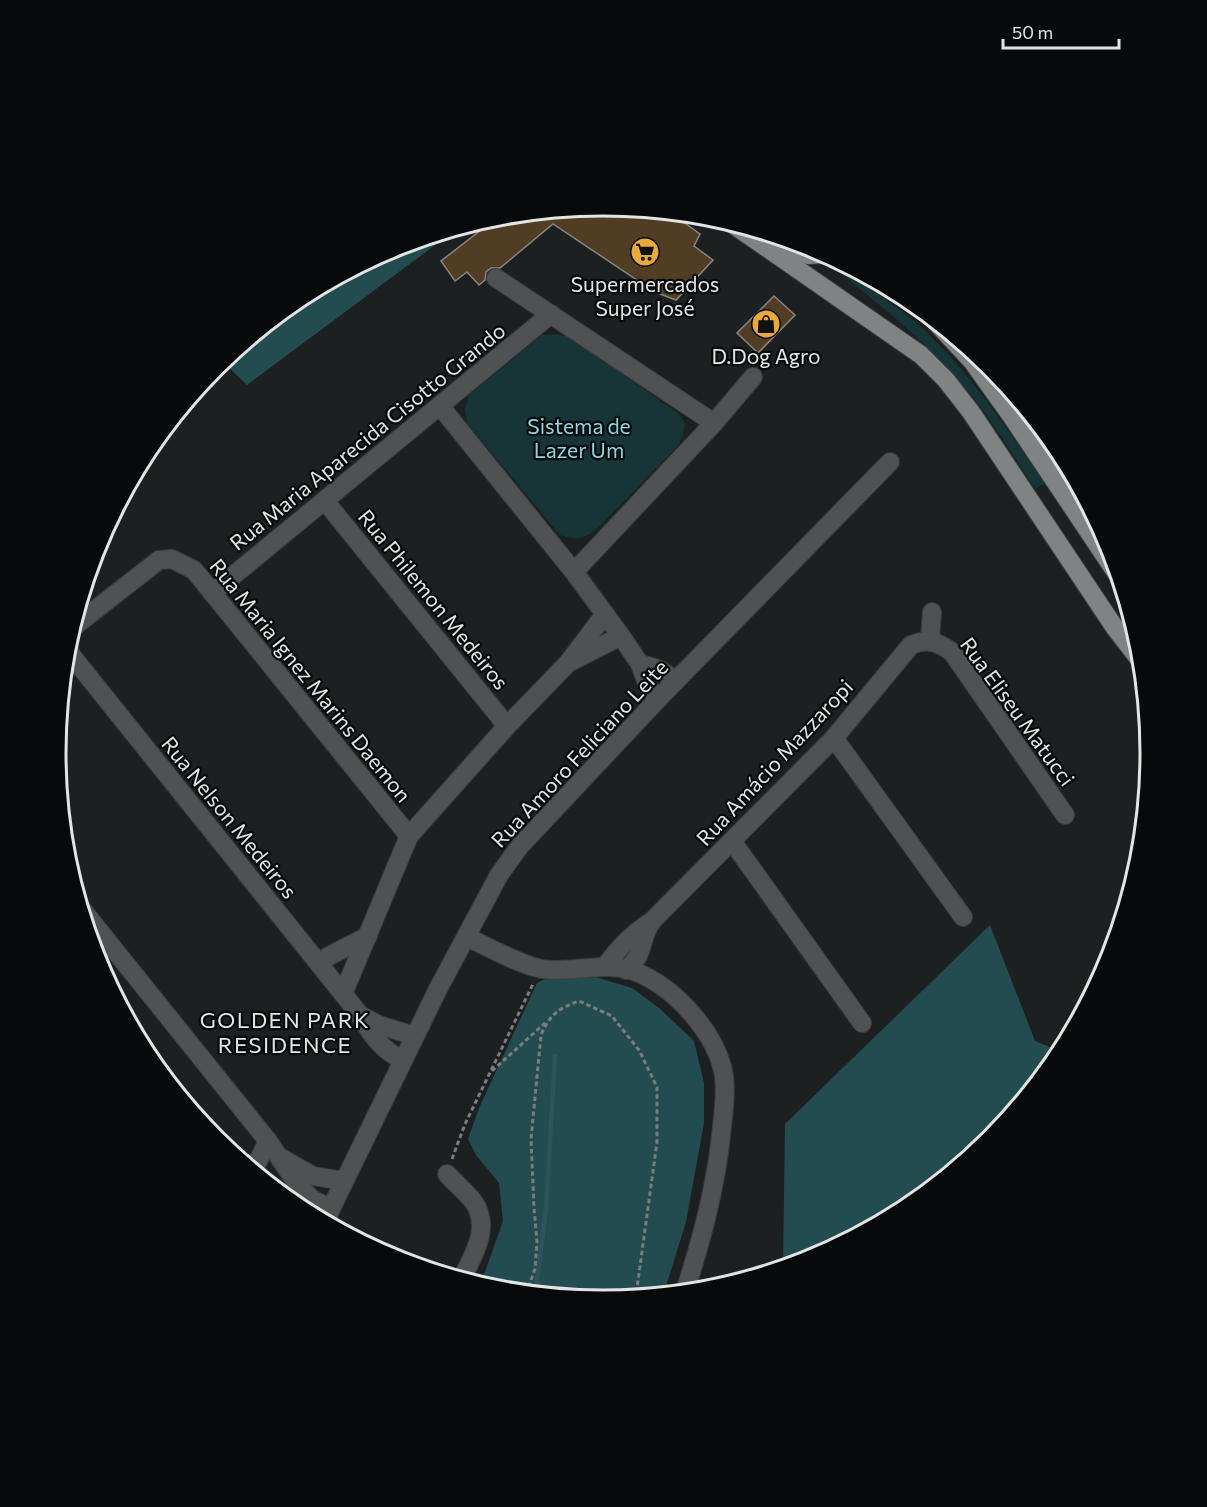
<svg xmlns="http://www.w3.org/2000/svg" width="1207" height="1507" viewBox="0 0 1207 1507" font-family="Commissioner,sans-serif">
<rect width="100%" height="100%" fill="#1d2020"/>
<!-- green -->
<g fill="#173437">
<path d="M 845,271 C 867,287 891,302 912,319 C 966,365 1004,426 1045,483 L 1035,489 C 1018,463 1001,435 982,409 C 943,355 891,314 840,273 Z"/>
<path d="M 557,334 L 569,337 L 678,413 L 685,423 L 683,435 L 678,446 L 598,528 C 584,539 576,541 560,535 L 467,423 L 465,409 L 469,395 L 542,335 Z"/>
</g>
<!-- forest -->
<g fill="#234c51">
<path d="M 458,228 L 247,385 L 225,364 L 214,369 L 299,298 L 394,247 Z"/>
<path d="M 990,925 L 1035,1041 L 1062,1052 L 1059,1058 L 991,1141 L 908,1209 L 813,1260 L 783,1269 L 785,1124 Z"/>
<path d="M 592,976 L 632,988 L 659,1008 L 694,1041 L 704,1083 L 704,1123 L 686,1222 L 663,1296 L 603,1301 L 496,1291 L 478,1285 L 485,1272 L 503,1221 L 499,1183 L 476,1155 L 468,1139 L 479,1108 L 537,983 L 549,977 Z"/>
</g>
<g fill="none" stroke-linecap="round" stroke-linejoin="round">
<!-- stream -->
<path stroke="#2c555b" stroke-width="4.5" d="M 535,1295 L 546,1209 L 555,1056"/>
</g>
<!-- building -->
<g fill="#503d24" stroke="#878683" stroke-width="1.5">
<path d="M 604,206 L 661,211 L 683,222 L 700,234 L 694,246 L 713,260 L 676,300 L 655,292 L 553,224 L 500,268 L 491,268 L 486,272 L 485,280 L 479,285 L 467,272 L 455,281 L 441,261 L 499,216 Z"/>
<path d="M 774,296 L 795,315 L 758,353 L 737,333 Z"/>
</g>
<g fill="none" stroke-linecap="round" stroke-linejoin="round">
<!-- minor casing -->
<g stroke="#393c3c" stroke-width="20">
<g id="minor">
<path d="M 496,278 L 714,423"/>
<path d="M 440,406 L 574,572 L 621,636 L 640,664 L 649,689 L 659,698"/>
<path d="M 325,501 L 507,726"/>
<path d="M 574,572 L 714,423 L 753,377"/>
<path d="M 212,593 L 551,314"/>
<path d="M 72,628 L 159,560 L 172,559 L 194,570 L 409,836"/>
<path d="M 930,640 L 932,612"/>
<path d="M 67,645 L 71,655 L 360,1015 C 371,1035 383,1051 403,1060"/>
<path d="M 572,661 L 621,636"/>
<path d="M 640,664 C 655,667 664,670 675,682"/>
<path d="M 834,738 L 963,917"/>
<path d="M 732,841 L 862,1023"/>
<path d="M 80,907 L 268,1141 L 298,1185 L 313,1200 L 331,1208"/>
<path d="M 467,937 C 488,947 520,965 542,969 C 573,974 606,960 636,972 C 676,988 717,1034 724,1076 C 726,1093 724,1110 722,1126 C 717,1182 702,1240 684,1294"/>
<path d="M 319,963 L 329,956 L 368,936"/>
<path d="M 605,967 C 618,948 633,933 652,921 L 834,738 L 911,645 C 928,638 938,642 952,652 L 1065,815"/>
<path d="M 626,970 C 647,952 638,941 652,921"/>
<path d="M 343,994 L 409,836 L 507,726 L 568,663 L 605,614"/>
<path d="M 360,1015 L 379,1025 L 415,1036"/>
<path d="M 283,1159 L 313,1176 L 344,1181"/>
<path d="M 253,1171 L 268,1141"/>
<path d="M 447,1174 C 455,1183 466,1192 473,1201 C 492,1227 473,1256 461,1280"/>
<path d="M 324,1223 L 438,989 L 499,875 L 520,846 L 659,698 L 890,462"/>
</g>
</g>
<!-- primary casing -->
<g stroke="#393c3c" stroke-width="20">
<g id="primary">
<path d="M 728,221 L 921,355 L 946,380 L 971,412 L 1115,628 L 1143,664"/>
<path d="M 767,233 L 808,255 L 826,254"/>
<path d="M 892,289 L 929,315"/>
<path d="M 931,317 L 972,361 L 1012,417 L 1121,580"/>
</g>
</g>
<!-- path -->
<g stroke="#7b7d7d" stroke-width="3" stroke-dasharray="4.5 3" stroke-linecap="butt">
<path d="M 492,1071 L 545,1023"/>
<path d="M 452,1159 L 465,1124 L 534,982"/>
<path d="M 526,1294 L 535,1269 L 537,1242 L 534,1208 L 531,1139 L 541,1035 C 550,1014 559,1008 579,1001 L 612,1016 L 639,1050 L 657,1087 L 657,1142 L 637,1288 L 633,1299"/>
</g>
<!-- minor -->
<use href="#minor" stroke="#505152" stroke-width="18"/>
<!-- primary -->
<use href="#primary" stroke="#808384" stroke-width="18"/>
</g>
<!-- icons -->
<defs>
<g id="supermarket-disc" transform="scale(1.5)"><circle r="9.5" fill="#eca93b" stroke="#08090a"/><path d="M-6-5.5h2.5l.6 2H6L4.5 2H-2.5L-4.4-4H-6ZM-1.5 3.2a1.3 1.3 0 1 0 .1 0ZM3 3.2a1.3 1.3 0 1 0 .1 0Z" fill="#111"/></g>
<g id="shop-disc" transform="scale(1.5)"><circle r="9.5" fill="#eca93b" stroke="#08090a"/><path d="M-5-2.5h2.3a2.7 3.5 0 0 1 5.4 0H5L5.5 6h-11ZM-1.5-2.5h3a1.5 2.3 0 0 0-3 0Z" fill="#111"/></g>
</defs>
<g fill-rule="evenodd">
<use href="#supermarket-disc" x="645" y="252"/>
<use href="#shop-disc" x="766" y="324"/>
</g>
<g text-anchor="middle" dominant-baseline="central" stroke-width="4.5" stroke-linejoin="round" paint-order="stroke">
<!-- poi labels -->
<g font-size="21" fill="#e3e5e5" stroke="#08090a">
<text x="645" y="283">Supermercados<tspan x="645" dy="24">Super José</tspan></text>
<text x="766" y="355">D.Dog Agro</text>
</g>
<!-- park labels -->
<g font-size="21" fill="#8ad7e1" stroke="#08090a">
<text x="579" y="425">Sistema de<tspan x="579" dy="24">Lazer Um</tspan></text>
</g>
<!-- street labels -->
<g font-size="21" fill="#e3e5e5" stroke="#08090a">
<text transform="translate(367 436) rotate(-39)">Rua Maria Aparecida Cisotto Grando</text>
<text transform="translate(434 599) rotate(51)">Rua Philemon Medeiros</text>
<text transform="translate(311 680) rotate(51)">Rua Maria Ignez Marins Daemon</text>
<text transform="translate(1018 711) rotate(54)">Rua Eliseu Matucci</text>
<text transform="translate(579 753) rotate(-47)">Rua Amoro Feliciano Leite</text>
<text transform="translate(774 762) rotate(-47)">Rua Amácio Mazzaropi</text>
<text transform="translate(230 817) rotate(51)">Rua Nelson Medeiros</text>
</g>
<!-- neighbourhood labels -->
<g font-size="22" letter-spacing="1.5" fill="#e3e5e5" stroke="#08090a">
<text x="285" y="1019">GOLDEN PARK<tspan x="285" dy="25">RESIDENCE</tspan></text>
</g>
</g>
<!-- crop -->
<path d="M0 0H1207V1507H0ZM66 753a537 537 0 1 1 1074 0a537 537 0 1 1-1074 0Z" fill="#08090a" fill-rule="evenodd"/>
<path fill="none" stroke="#e3e5e5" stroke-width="3" d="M66 753a537 537 0 1 1 1074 0a537 537 0 1 1-1074 0Z"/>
<!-- scale -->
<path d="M1003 39v9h116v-9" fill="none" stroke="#e3e5e5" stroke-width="3"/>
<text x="1012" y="39" font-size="18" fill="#e3e5e5" stroke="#08090a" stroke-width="4.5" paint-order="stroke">50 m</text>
</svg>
